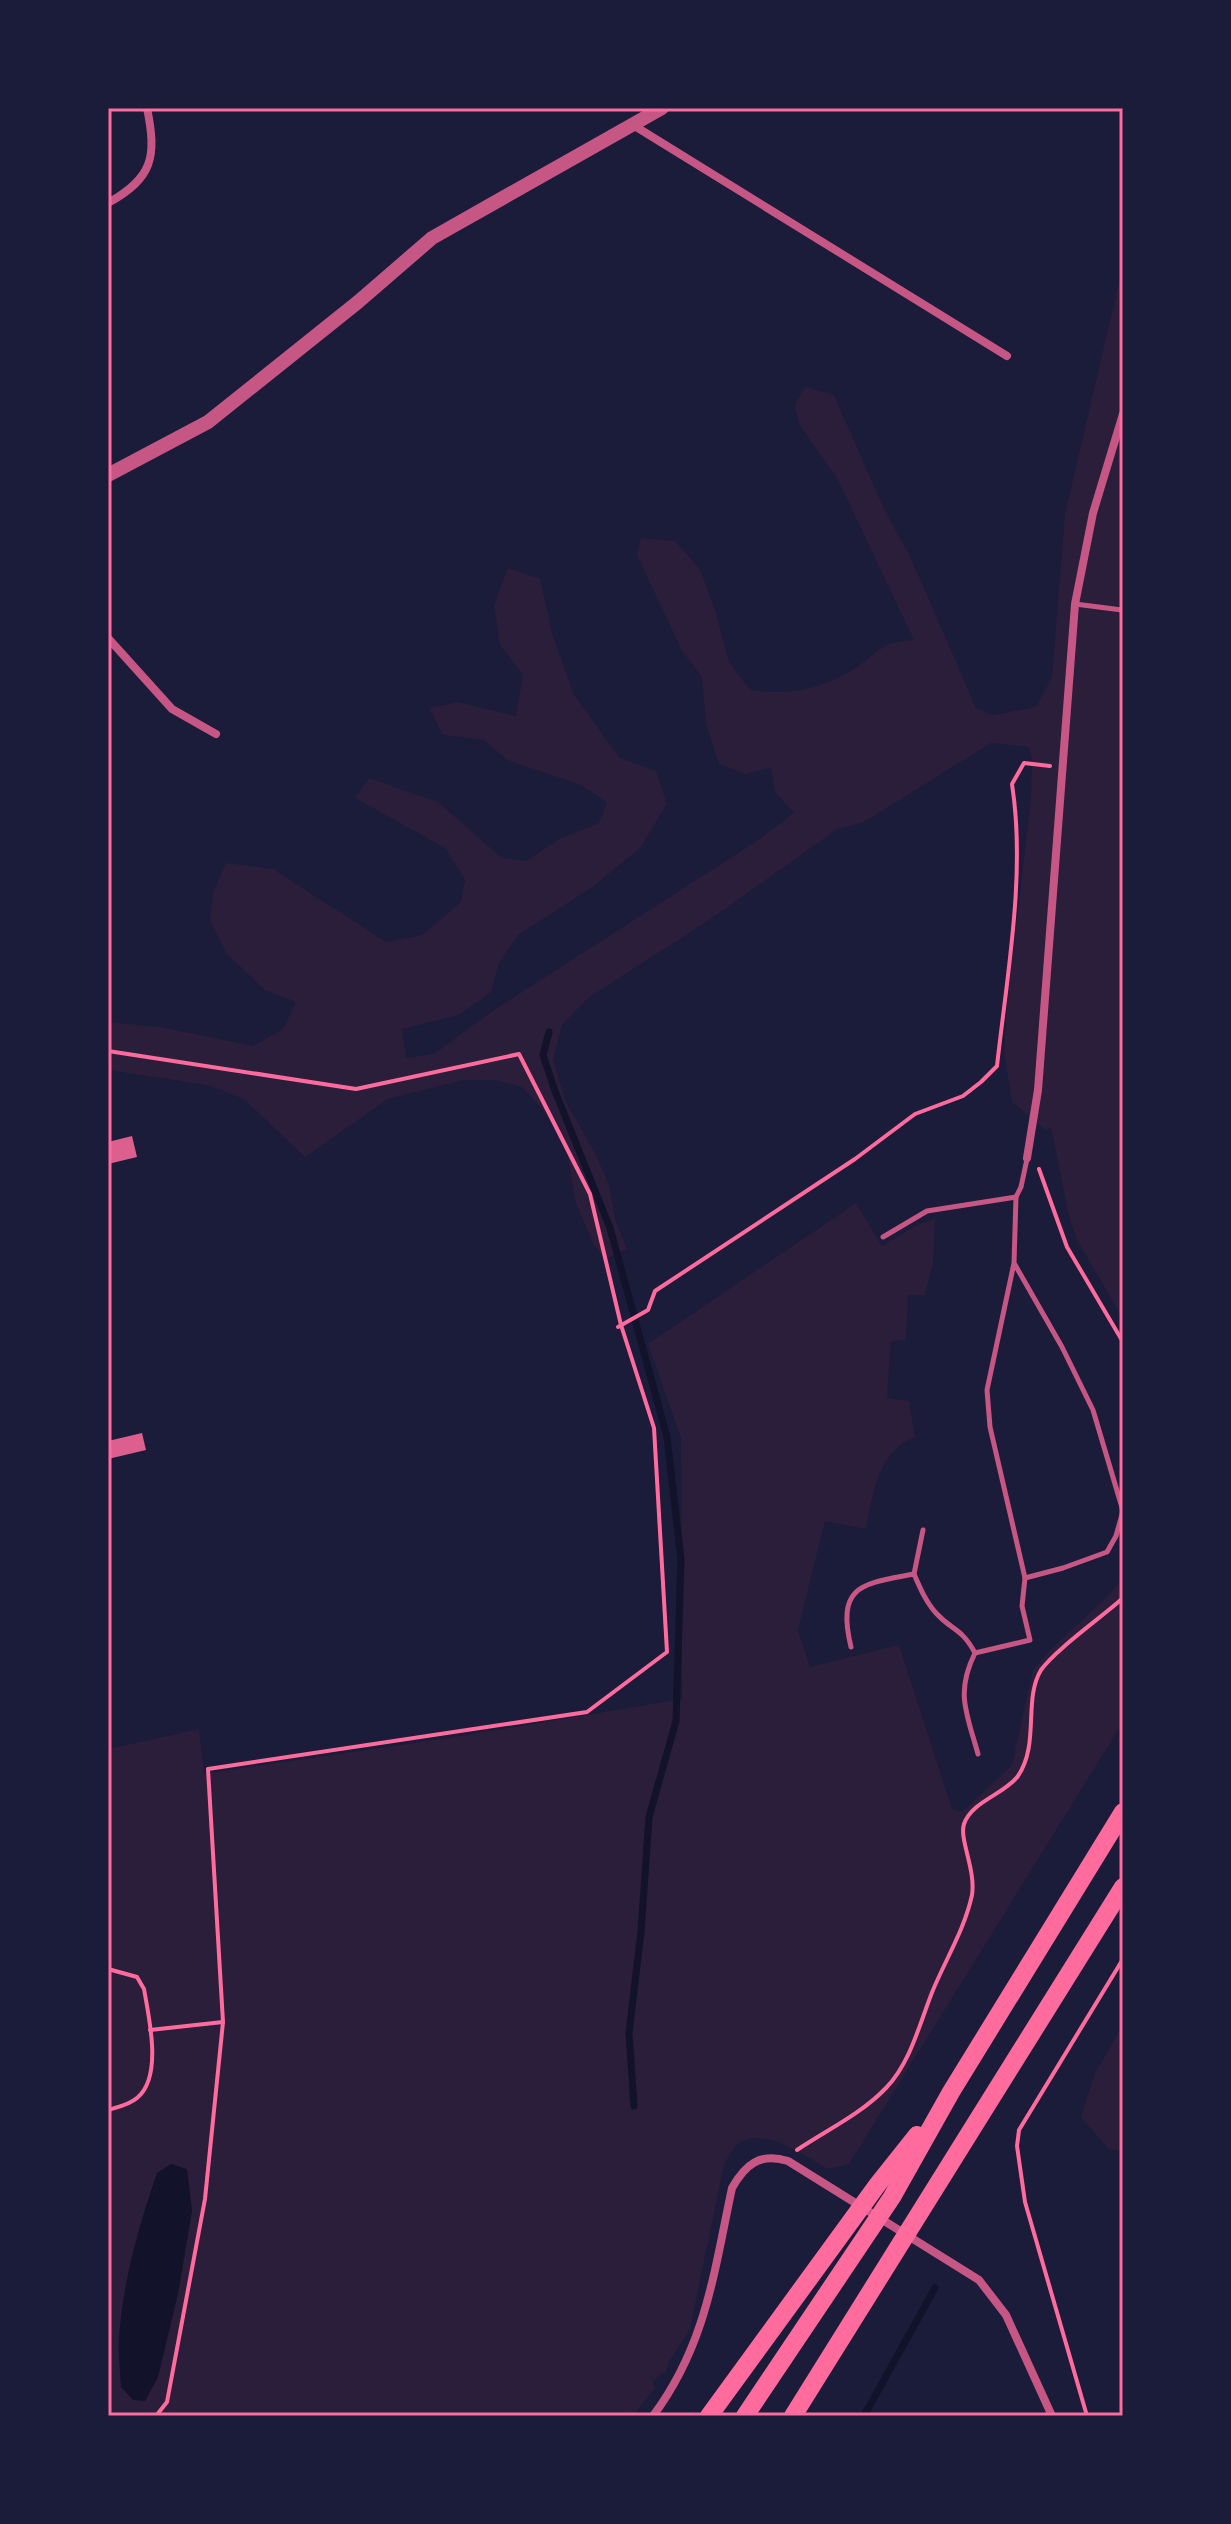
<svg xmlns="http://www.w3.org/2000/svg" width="1231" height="2524" viewBox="0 0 1231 2524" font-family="Signika,sans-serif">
<rect width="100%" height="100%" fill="#1b1b3a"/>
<!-- green -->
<g fill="#2a1e3b">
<path d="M 1123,265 L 1123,1319 L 1077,1240 L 1069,1216 L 1051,1127 L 1046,1130 L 1012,1102 L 1004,1052 L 1007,1005 L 1031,799 L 1032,758 L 1028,747 L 991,743 L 864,822 L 836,830 L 712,918 L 588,998 L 562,1025 L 553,1060 L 566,1102 L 595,1153 L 609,1185 L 616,1222 L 627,1249 L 605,1259 L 594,1245 L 575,1201 L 568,1156 L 546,1113 L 522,1087 L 495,1080 L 464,1080 L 388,1099 L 305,1157 L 244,1099 L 207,1085 L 108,1070 L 108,1022 L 161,1027 L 253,1046 L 283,1029 L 296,1002 L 265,990 L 226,953 L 210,921 L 213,893 L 226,863 L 273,869 L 386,942 L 422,935 L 461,902 L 465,880 L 445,848 L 355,798 L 369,778 L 438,802 L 502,858 L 526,861 L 561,838 L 599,823 L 607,802 L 581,785 L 507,760 L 484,740 L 443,735 L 429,708 L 458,702 L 516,716 L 523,675 L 500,645 L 494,605 L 508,568 L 540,579 L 552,633 L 574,695 L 620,758 L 656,771 L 667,804 L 640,848 L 594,886 L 518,935 L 499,963 L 491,992 L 459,1015 L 402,1029 L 406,1058 L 434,1054 L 491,1012 L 757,841 L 794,813 L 775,792 L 771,768 L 745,774 L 719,764 L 706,724 L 702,677 L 682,651 L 637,555 L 641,538 L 675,541 L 700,569 L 715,610 L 729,662 L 750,690 C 790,696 825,689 858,666 C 883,649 881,642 914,640 L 837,478 L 799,424 L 795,405 L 805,387 L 834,395 L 885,511 L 910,556 L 976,708 L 993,715 L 1036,707 L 1052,677 L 1065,514 Z"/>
<path d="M 856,1203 L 882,1246 L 919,1224 L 935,1219 L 933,1262 L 925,1295 L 908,1295 L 906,1340 L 891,1341 L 887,1398 L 909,1401 L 915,1437 C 877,1452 873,1494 866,1529 L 825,1521 L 798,1630 L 810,1667 L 899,1645 L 952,1809 L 962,1812 L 1012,1765 L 1033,1670 L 1049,1651 L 1108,1596 L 1123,1578 L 1123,1722 L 849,2164 L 828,2169 C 804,2156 759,2121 734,2148 C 730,2153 727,2160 724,2165 L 690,2329 L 668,2364 L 666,2373 L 661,2373 L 653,2382 L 655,2388 L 633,2416 L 108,2416 L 108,1749 L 199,1729 L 204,1774 L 461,1736 L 682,1699 L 681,1438 L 648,1344 Z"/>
<path d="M 1123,2025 L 1123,2151 L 1109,2149 L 1081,2117 L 1095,2073 Z"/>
</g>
<!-- water -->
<path fill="#12122b" d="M 171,2164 L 187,2169 L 192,2211 L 178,2294 L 158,2377 L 145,2401 L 133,2400 L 121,2387 C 120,2370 118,2353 119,2337 C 123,2281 139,2225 157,2173 Z"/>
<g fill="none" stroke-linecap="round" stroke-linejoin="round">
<!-- stream -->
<g stroke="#12122b" stroke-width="7">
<path d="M 549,1032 L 543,1055 L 555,1091 L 610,1228 L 667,1437 L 681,1559 L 676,1721 L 649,1817 L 641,1932 L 629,2033 L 634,2106"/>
<path d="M 864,2416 L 935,2288"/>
</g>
</g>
<!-- building -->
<g fill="#dd5f8e">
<path d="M 132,1136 L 137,1157 L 108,1164 L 108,1142 Z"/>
<path d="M 142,1433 L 146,1450 L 108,1459 L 108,1441 Z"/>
</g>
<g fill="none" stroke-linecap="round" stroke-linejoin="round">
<!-- path -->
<g stroke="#ff6b9d" stroke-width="4">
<path d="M 108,1051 L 356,1089 L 519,1054 L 590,1194 L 621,1325 L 654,1428 L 667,1652 L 587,1712 L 208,1769 L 223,2022 L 205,2199 L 167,2402 L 156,2416"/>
<path d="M 1039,1169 L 1067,1247 L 1123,1342"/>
<path d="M 618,1327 L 648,1310 L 655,1291 L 855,1159 L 915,1114 L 963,1096 L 981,1082 L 997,1066 C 1007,975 1026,874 1012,784 L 1024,763 L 1050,766"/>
<path d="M 108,1969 L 137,1977 L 144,1989 C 149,2018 163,2077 137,2098 C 129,2105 118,2107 108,2110"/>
<path d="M 150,2030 L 223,2022"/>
<path d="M 797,2150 C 827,2130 861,2114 886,2088 C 911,2062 920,2022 933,1990 C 946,1959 965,1928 972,1895 C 976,1870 959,1839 964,1824 C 972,1801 1005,1794 1018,1776 C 1040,1743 1023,1700 1041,1670 C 1055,1650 1103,1616 1123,1598"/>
<path d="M 1087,2416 L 1025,2202 L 1017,2146 L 1019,2130 L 1123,1959"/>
</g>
<!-- service -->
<g stroke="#c65784" stroke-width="5">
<path d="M 1075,604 L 1122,610"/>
<path d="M 883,1237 L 927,1211 L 1016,1197"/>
<path d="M 1014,1263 L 1062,1347 L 1093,1410 L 1123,1511 L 1116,1536 L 1107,1552 L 1063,1568 L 1025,1578 L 990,1427 L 987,1390 L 1014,1263 L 1016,1197 L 1021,1187 L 1027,1159"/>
<path d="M 914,1574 L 923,1530"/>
<path d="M 851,1647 C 836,1584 863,1584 914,1574 C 920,1588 926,1602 936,1613 C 952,1631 961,1627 975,1653"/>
<path d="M 978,1754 C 967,1714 955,1693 975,1653 L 1030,1640 L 1022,1606 L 1025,1578"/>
</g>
<!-- minor -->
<g stroke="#c65784" stroke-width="8">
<path d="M 633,125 L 1007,356"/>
<path d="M 108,203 C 153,178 157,157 147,108"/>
<path d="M 108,638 L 172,709 L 216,734"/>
<path d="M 1027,1158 L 1038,1090 L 1075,604 L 1093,513 L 1123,414"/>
<path d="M 653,2416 C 706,2345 714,2272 732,2188 C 745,2165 760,2152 788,2161 L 979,2280 L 1006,2315 L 1052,2416"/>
</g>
<!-- tertiary -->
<path stroke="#c65784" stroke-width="14" d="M 108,475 L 208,422 L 358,302 L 432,238 L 662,108"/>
<!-- trunk -->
<g stroke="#ff6b9d" stroke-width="18">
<path d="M 709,2416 L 878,2184 L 917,2135"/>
<path d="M 745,2416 L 892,2197 L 951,2092 L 1123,1812"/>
<path d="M 793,2416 L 1123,1887"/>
</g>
</g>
<!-- border -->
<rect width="1231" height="2524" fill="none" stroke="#1b1b3a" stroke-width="220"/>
<rect x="110" y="110" width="1011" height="2304" fill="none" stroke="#ff6b9d" stroke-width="3"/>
</svg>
